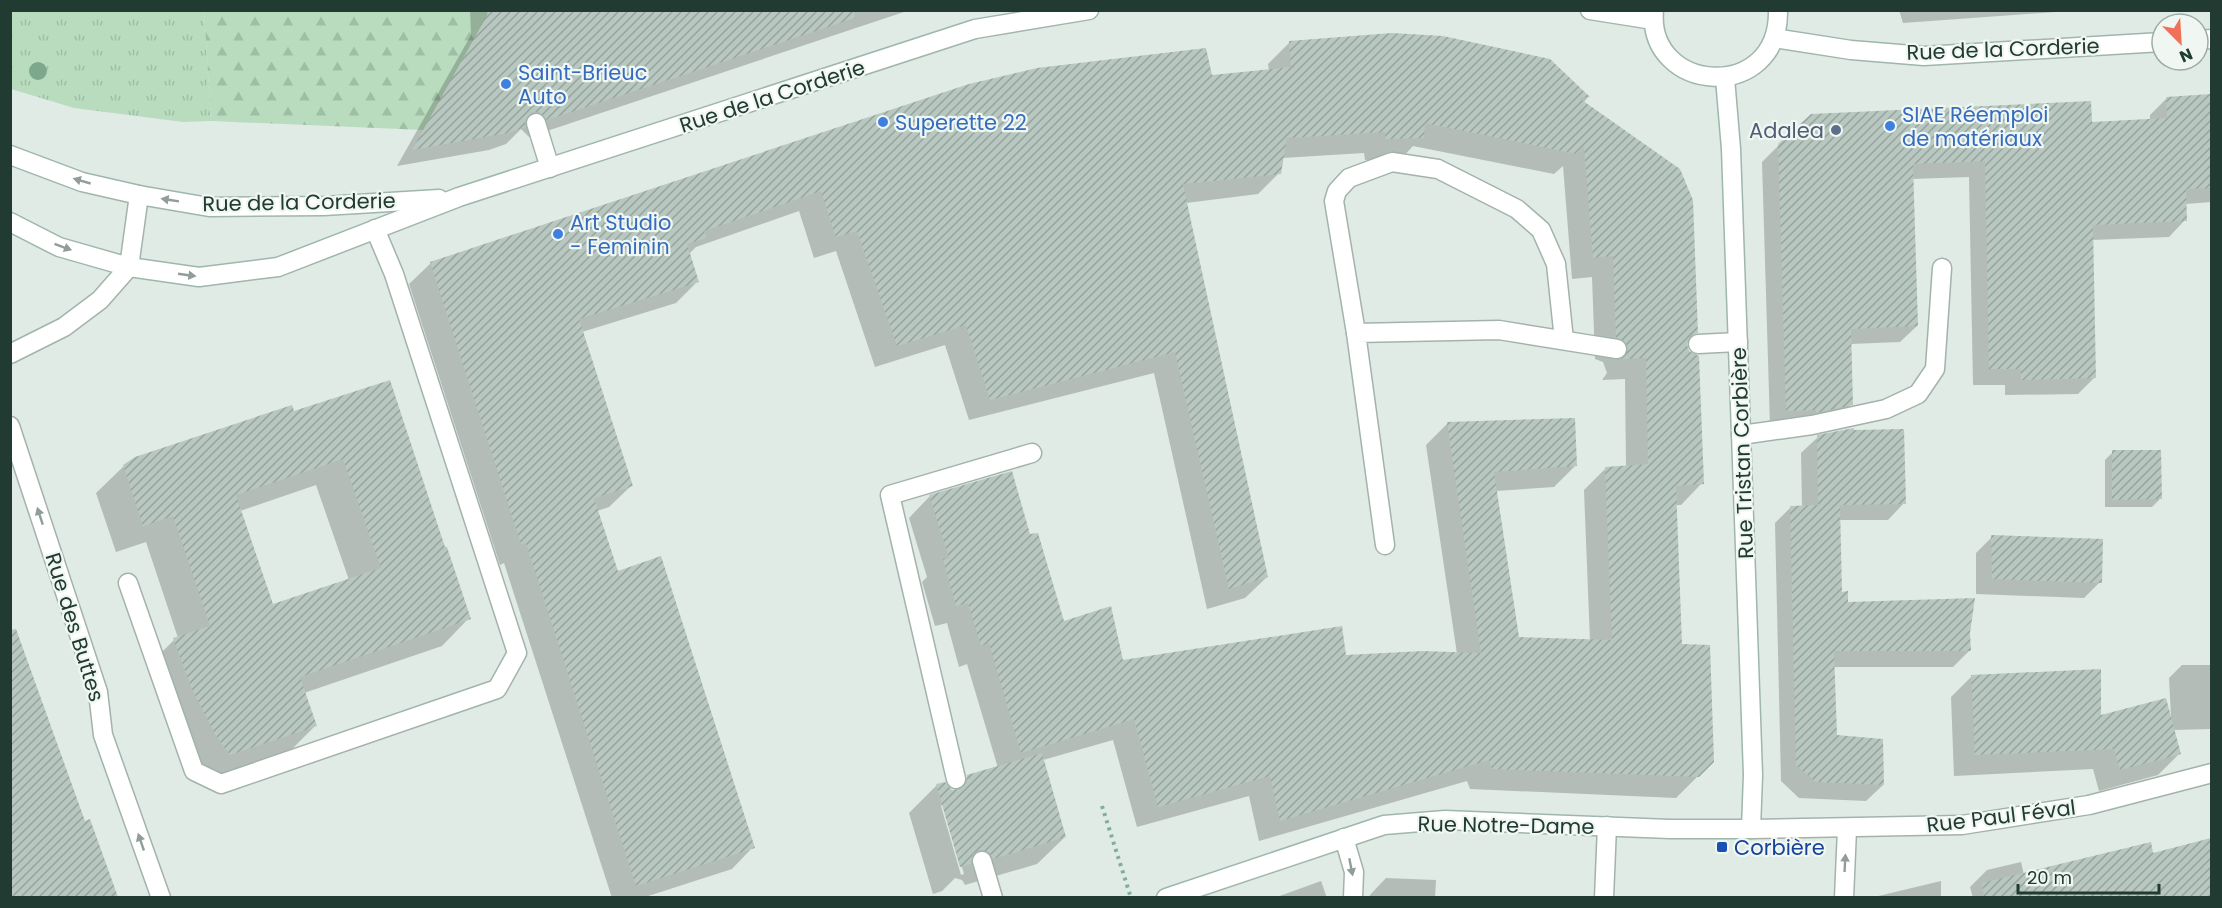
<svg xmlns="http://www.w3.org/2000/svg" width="2222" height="908" viewBox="0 0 2222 908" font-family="Poppins,sans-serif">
<defs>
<pattern id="grass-tufts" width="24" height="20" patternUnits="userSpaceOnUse" patternTransform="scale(1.5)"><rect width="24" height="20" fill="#b9dcbf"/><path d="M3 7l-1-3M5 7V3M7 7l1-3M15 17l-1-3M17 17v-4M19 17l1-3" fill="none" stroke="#9fbea5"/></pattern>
<pattern id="forest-firs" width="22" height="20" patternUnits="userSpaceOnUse" patternTransform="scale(1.5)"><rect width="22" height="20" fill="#b9dcbf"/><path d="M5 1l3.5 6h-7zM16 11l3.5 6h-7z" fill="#9fbea5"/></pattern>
<pattern id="building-hatch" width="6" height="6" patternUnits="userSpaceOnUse" patternTransform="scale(1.5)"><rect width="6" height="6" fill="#b8c8c1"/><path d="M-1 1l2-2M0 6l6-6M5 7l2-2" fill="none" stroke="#95a49d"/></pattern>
</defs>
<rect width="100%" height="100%" fill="#e0ebe5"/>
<!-- grass -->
<path fill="url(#grass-tufts)" d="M 10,11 L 204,11 L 211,121 L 183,122 L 74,108 L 11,89 Z"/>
<!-- forest -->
<path fill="url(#forest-firs)" d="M 487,10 L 487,16 L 424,130 L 211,121 L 204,11 Z"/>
<!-- shadow -->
<g fill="#0003" fill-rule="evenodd">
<path d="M 470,10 L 910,10 L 529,137 L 521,129 L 506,144 L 489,150 L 397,166 L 471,35 Z"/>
<path d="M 1899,10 L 2084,10 L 1903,23 Z"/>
<path d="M 1290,42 L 1549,60 L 1588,97 L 1583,103 L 1696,332 L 1686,342 L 1702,483 L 1681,505 L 1675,505 L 1680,645 L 1713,761 L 1676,798 L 1470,789 L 1467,781 L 1259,841 L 1249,796 L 1137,827 L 1113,740 L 1043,760 L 1065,837 L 1037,864 L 965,885 L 962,880 L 955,878 L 942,891 L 933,894 L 909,813 L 937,785 L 953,791 L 968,777 L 998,768 L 967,664 L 959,667 L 947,623 L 935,626 L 922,582 L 927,577 L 909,518 L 930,496 L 1029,536 L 1063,623 L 1122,662 L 1457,654 L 1426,445 L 1448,423 L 1576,465 L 1554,487 L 1496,491 L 1518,639 L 1590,641 L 1584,490 L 1606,468 L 1626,467 L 1625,379 L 1602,380 L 1607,373 L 1603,362 L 1595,359 L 1592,277 L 1572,279 L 1563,166 L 1554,174 L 1413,146 L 1401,159 L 1365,160 L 1364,153 L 1282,158 L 1279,173 L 1258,194 L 1186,203 L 1267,577 L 1245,598 L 1207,609 L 1154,373 L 969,420 L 945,345 L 875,367 L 836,251 L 814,258 L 799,211 L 696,247 L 688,255 L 697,282 L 676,303 L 582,332 L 631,486 L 609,507 L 597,511 L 617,572 L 753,847 L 732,869 L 642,898 L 612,898 L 504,563 L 500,565 L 409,284 L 431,263 L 1211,77 L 1269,71 L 1268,64 ZM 943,804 L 964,874 L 961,875 L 941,806 Z"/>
<path d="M 2212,95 L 2212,202 L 2185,204 L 2185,220 L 2169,237 L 2091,240 L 2095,377 L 2078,394 L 2005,395 L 2005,385 L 1973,385 L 1969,177 L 1912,179 L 1917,326 L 1900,342 L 1850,344 L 1851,404 L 1835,420 L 1770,426 L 1762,162 L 1779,145 L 2150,121 L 2150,115 L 2166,99 Z"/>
<path d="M 293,413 L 444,549 L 469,618 L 442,646 L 304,693 L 315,726 L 288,753 L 202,781 L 186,757 L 157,696 L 147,667 L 174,640 L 178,638 L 146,542 L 116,552 L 96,493 L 124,466 ZM 316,485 L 349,580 L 272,605 L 240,511 Z"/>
<path d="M 1818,437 L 1904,503 L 1888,520 L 1839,520 L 1841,593 L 1847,603 L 1969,632 L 1970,650 L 1953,667 L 1833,667 L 1836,736 L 1883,785 L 1866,801 L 1799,798 L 1781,781 L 1775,523 L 1791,507 L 1802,507 L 1801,453 Z"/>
<path d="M 2113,452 L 2160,499 L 2152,507 L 2105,507 L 2105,460 Z"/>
<path d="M 1992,537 L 2100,582 L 2084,598 L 1976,594 L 1976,553 Z"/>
<path d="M 2182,665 L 2212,665 L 2212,729 L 2173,730 L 2179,754 L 2158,775 L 2099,791 L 2093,769 L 1954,776 L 1951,697 L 1972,676 L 2100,716 L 2171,717 L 2169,678 Z"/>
<path d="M 10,693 L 97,844 L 116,898 L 10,898 Z"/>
<path d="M 2212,840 L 2212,898 L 1973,898 L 1970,887 L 1987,870 L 2021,862 L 2024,875 L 2152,855 Z"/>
<path d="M 1386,878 L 1436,880 L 1435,898 L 1369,898 L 1370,895 Z"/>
<path d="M 1321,881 L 1327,898 L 1274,898 Z"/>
<path d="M 1941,881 L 1941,898 L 1870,898 Z"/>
</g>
<!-- building -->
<g fill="url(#building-hatch)" fill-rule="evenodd">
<path d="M 490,10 L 854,10 L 855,18 L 547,120 L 539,112 L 532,112 L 525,120 L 525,127 L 508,133 L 412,150 Z"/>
<path d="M 1392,33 L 1443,36 L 1550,59 L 1590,97 L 1579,98 L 1680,169 L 1693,200 L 1698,333 L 1691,335 L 1687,344 L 1689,351 L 1699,356 L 1704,484 L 1676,486 L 1682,644 L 1710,645 L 1714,762 L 1699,777 L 1492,769 L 1489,760 L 1280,821 L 1270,776 L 1158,807 L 1134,719 L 1021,753 L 989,643 L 981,646 L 968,603 L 956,606 L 943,559 L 949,558 L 929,495 L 1012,471 L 1030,534 L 1038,533 L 1064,621 L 1111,606 L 1123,660 L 1342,626 L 1346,655 L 1423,651 L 1481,653 L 1447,422 L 1575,418 L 1577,466 L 1494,472 L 1519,637 L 1612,640 L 1605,467 L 1648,464 L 1646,358 L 1622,359 L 1628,350 L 1624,341 L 1616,337 L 1613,256 L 1593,258 L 1584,146 L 1577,154 L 1425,123 L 1424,138 L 1385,139 L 1385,132 L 1287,138 L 1281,174 L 1183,184 L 1268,577 L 1229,589 L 1175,352 L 990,400 L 966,325 L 897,346 L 857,231 L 836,237 L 821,191 L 704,231 L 707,238 L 687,244 L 699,282 L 579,319 L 633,486 L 594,498 L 618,571 L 661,556 L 755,848 L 636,886 L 526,543 L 521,544 L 430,262 L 969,84 L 1037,68 L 1206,48 L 1212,75 L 1291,67 L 1289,41 Z"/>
<path d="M 2211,94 L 2211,188 L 2186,189 L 2187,221 L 2093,225 L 2096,378 L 2021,380 L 2021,369 L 1989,369 L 1985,161 L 1913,164 L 1918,326 L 1851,329 L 1853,405 L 1816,413 L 1816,410 L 1786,411 L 1778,144 L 1811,114 L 2091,101 L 2092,122 L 2167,118 L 2166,97 Z"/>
<path d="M 390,380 L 445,547 L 447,547 L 471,619 L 300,677 L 317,726 L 230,755 L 215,734 L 192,689 L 173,638 L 210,626 L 173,516 L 143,526 L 123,465 L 135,457 L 292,405 L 294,411 ZM 343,459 L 381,568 L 273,604 L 236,495 Z"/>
<path d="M 1854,428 L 1854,430 L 1904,429 L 1906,504 L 1840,505 L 1842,592 L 1848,591 L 1848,602 L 1975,598 L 1970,633 L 1971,651 L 1834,651 L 1837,735 L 1883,739 L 1884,785 L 1816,782 L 1796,765 L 1790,506 L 1818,505 L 1817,435 Z"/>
<path d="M 2112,450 L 2161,450 L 2162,499 L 2112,500 Z"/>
<path d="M 1991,535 L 2103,539 L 2102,583 L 1992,579 Z"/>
<path d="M 16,629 L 85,821 L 90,819 L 118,897 L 10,897 L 10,630 Z"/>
<path d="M 2101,669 L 2101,715 L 2166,698 L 2181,754 L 2120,770 L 2114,749 L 1975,755 L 1971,675 Z"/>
<path d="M 1042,753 L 1066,837 L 993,859 L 989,852 L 979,850 L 973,854 L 971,864 L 960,867 L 936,784 L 945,782 L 952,790 L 959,790 L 967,783 L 967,775 Z"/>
<path d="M 2211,838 L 2211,897 L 1984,897 L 1982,883 L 2151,842 L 2153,853 Z"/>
</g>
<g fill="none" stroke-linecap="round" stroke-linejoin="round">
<!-- lane casing -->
<g stroke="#a3b3ac" stroke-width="21">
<g id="lane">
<path d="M 536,123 L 550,168"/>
<path d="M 129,267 L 139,195"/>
<path d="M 1356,333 L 1334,201 L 1337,191 L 1349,178 L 1392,162 L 1438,169 L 1517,209 L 1541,230 L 1556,264 L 1564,340"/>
<path d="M 1698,344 L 1738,342"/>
<path d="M 1741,435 L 1812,425 L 1886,409 L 1918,394 L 1935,369 L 1942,268"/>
<path d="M 1385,545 L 1356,333 L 1499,330 L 1617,349"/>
<path d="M 128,583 L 194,771 L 221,784 L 497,689 L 517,653 L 394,274 L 375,229"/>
<path d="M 956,779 L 890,495 L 1032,453"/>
<path d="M 982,861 L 993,898"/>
<path d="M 1604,898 L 1607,826"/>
</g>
</g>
<!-- street casing -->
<g stroke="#a3b3ac" stroke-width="21">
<g id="street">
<path d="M 10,354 L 64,327 L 100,300 L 129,267"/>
<path d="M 10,426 L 98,692 L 103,735 L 161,898"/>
<path d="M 1751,829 L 1962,825 L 2089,805 L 2212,773"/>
<path d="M 1344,838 L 1354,872 L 1353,898"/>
<path d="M 1844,898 L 1847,829"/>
</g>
</g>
<!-- secondary casing -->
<g stroke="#9fb6ac" stroke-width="21">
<g id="secondary">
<path d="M 1590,10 L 1653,20"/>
<path d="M 1654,10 C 1646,94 1780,104 1778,10"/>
<path d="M 1774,38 L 1851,50 L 1924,56 L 2162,42"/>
<path d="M 2198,40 L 2212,39"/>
<path d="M 10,155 L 82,182 L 139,195 L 209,207 L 324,206 L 439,199"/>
<path d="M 10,222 L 59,247 L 129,267 L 199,277 L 278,267 L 459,197 L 975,29 L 1089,10"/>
<path d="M 1166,898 L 1384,825 L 1445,820 L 1670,829 L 1751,829 L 1753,775 L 1731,149 L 1725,78"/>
</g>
</g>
<!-- path -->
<path stroke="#81ae9c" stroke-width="4" stroke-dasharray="3 4.5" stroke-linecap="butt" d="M 1102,806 L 1131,898"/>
<!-- lane -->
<use href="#lane" stroke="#fff" stroke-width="18"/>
<!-- street -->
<use href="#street" stroke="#fff" stroke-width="18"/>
<!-- secondary -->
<use href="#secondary" stroke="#fff" stroke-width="18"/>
</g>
<!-- trees -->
<circle fill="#7da88b" cx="38" cy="71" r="9"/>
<!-- one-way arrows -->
<defs><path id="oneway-solid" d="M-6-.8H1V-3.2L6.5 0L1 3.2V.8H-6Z" transform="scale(1.5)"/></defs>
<g fill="#909d98">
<use href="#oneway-solid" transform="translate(82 181) rotate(-164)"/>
<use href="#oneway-solid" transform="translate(170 200) rotate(-171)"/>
<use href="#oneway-solid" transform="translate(63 247) rotate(20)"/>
<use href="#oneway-solid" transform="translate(187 275) rotate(8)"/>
<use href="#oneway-solid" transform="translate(40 516) rotate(-108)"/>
<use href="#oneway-solid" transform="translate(141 842) rotate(-109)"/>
<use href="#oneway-solid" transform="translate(1845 863) rotate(-87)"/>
<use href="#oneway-solid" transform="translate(1351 867) rotate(79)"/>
</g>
<!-- markers -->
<g fill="#3f7fe0" stroke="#f0f7f3" stroke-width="2">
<circle cx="506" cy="84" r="6"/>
<circle cx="883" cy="122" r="6"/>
<circle cx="1890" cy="126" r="6"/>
<circle cx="558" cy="234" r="6"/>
</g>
<circle fill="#5c6f8a" stroke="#f0f7f3" stroke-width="2" cx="1836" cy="130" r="6"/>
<rect fill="#1a4fb4" stroke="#f0f7f3" stroke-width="2" x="1716" y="841" width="12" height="12" rx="3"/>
<g text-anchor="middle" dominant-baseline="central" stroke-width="4.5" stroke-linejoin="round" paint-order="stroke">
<!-- street labels -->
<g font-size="21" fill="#213b32" stroke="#f0f7f3">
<text transform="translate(2003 49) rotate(-2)">Rue de la Corderie</text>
<text transform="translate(772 96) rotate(-18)">Rue de la Corderie</text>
<text transform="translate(299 202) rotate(-1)">Rue de la Corderie</text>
<text transform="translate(1742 453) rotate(-92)">Rue Tristan Corbière</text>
<text transform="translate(75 627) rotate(73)">Rue des Buttes</text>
<text transform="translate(2001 816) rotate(-7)">Rue Paul Féval</text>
<text transform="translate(1506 825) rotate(1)">Rue Notre-Dame</text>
</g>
<!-- shop labels -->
<g font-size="21" fill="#366cbe" stroke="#f0f7f3" text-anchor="start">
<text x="518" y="72">Saint-Brieuc<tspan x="518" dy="24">Auto</tspan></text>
<text x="1902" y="114">SIAE Réemploi<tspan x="1902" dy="24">de matériaux</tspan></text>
<text x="895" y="122">Superette 22</text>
<text x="570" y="222">Art Studio<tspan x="570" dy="24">- Feminin</tspan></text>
</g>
<!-- service labels -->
<g font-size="21" fill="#4e5e75" stroke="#f0f7f3" text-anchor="end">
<text x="1824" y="130">Adalea</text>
</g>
<!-- transit labels -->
<g font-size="21" fill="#164399" stroke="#f0f7f3" text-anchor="start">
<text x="1734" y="847">Corbière</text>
</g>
</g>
<!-- border -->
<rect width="2222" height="908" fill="none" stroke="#213b32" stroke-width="24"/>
<!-- north arrow -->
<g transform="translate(2180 42) rotate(156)"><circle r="28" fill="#f0f7f3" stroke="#9daca6" stroke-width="1.5"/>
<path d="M0-4.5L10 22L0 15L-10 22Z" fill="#f07159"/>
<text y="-9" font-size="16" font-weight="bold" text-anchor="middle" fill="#213b32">N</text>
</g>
<!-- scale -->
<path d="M2018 884v9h141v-9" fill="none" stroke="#213b32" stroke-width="3"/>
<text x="2027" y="884" font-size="18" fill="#213b32" stroke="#f0f7f3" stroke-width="4.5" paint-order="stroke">20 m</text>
</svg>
